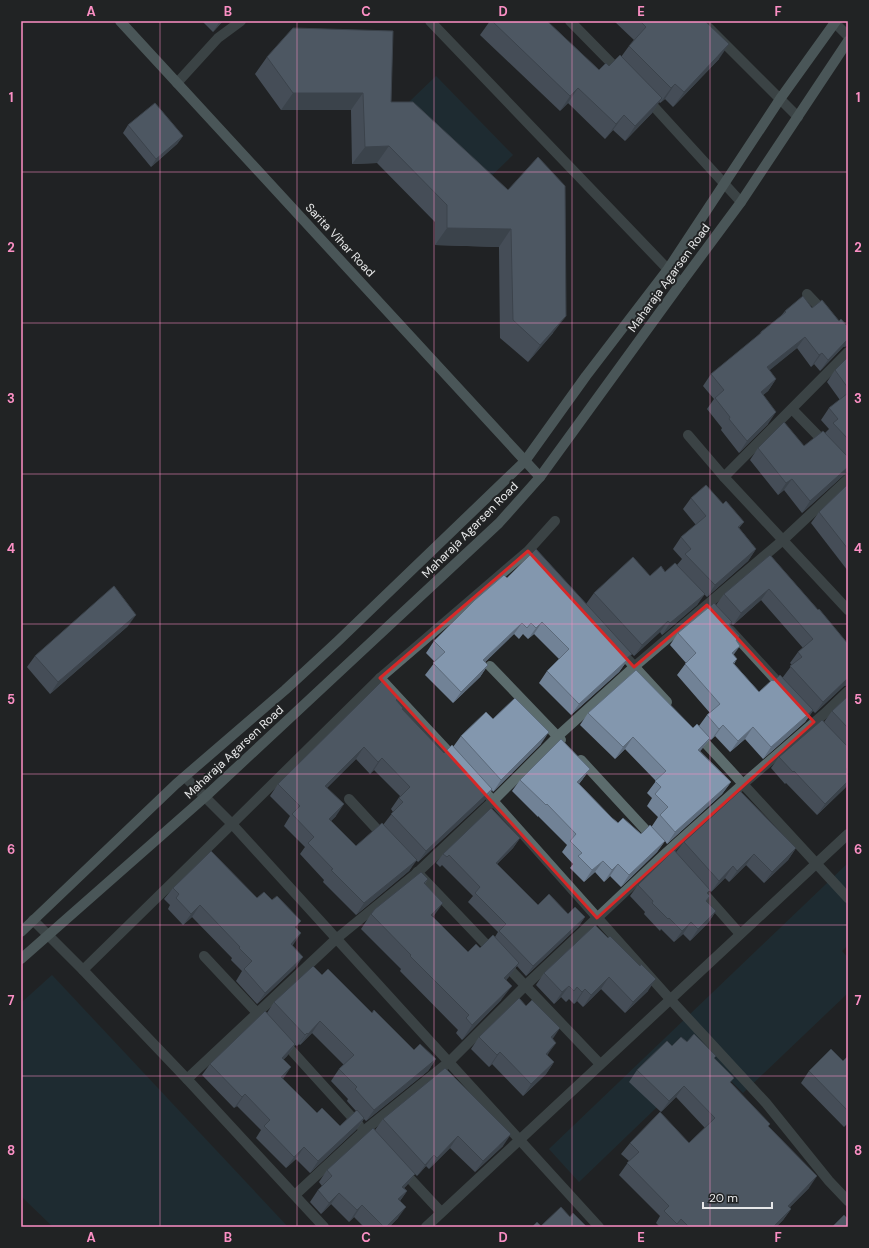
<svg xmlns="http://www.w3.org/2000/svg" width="869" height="1248" viewBox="0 0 869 1248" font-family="'DM Sans',sans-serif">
<rect width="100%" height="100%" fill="#212324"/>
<!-- green -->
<g fill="#1b3742">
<path d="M 436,76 L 513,155 L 486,181 L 409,102 Z"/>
<path d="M 848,863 L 848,945 L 842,951 L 848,958 L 848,993 L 743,1093 L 708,1058 L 579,1182 L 549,1149 Z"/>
<path d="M 52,975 L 288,1227 L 53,1227 L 21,1196 L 21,1003 Z"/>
</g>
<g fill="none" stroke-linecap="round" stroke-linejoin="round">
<!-- lane -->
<g stroke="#5c6c6d" stroke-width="10">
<path d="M 430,21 L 681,283"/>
<path d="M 177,83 L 218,38 L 241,21"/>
</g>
<!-- street -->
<g stroke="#5c6c6d" stroke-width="10">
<path d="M 570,21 L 621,73"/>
<path d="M 702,21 L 798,117"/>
<path d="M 833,21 L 848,36"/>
<path d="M 647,99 L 741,202"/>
<path d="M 807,294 L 826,314"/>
<path d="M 792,409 L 826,444"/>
<path d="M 688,435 L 724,477 L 848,610"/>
<path d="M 724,477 L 848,352"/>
<path d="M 730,630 L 784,689"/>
<path d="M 620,651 L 667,702"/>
<path d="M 490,666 L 561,740"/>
<path d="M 380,678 L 456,760"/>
<path d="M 697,734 L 848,898"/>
<path d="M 581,760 L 654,839"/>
<path d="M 185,777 L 232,824 L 599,1227"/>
<path d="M 479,785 L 670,999 L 766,1103 L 829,1181 L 848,1201"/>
<path d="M 349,799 L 385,838"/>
<path d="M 417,872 L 600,1064"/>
<path d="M 700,889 L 740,934"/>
<path d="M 33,920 L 83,970"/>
<path d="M 204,956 L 261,1017"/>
<path d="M 282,1040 L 359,1125"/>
<path d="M 187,1079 L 336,939 L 418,872 L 493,801 L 558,736 L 634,667 L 783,540 L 848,479"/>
<path d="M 402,1170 L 441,1212"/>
<path d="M 295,1195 L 365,1130 L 449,1062 L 525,986 L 667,852 L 743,784 L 824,714 L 848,691"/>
<path d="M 324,1227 L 187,1079 L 83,970 L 232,824 L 380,678 L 528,551 L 555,521"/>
<path d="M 426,1227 L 848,834"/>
</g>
<!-- secondary -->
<g stroke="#7d9697" stroke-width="10">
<path d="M 120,21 L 540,477"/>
<path d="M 21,932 L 176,784 L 285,690 L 338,641 L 525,461 L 586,376 L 668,269 L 780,99 L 836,21"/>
<path d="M 21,959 L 205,797 L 499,523 L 540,477 L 681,283 L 741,202 L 848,41"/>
</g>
</g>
<!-- wall -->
<g fill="#718296" fill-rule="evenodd">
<path d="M 202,21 L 223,21 L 213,32 Z"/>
<path d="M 490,21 L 547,21 L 599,70 L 609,66 L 621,57 L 629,46 L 634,40 L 614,21 L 705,21 L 719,59 L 673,107 L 665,99 L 660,103 L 659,102 L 652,113 L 625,141 L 613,130 L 605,139 L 568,103 L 560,111 L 480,35 Z"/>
<path d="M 267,57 L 391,102 L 508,190 L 553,333 L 528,362 L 500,338 L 499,247 L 435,245 L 435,222 L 377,163 L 352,164 L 351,110 L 281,110 L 255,74 Z"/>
<path d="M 128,125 L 183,136 L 177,144 L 151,167 L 123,133 Z"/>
<path d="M 812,308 L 847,346 L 843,347 L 820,371 L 814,364 L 811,367 L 797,348 L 769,370 L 776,379 L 768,391 L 763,395 L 768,424 L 739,453 L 721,430 L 722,428 L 707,409 L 714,399 L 703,386 L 711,374 L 758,336 L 761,332 L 780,317 L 785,311 Z"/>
<path d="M 848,357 L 848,469 L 845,474 L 802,513 L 784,490 L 778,495 L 750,460 L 758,448 L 804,446 L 825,433 L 829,429 L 821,420 L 829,408 L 840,400 L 827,382 L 835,370 Z"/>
<path d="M 848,484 L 848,571 L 811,523 L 819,512 Z"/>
<path d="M 691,498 L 723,504 L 744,522 L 739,528 L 756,549 L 748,561 L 707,597 L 704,594 L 697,605 L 662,635 L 660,632 L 634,656 L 632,654 L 619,672 L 571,715 L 539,683 L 547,671 L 559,659 L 534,634 L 528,639 L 523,634 L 519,639 L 514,634 L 485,662 L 488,665 L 480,677 L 453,703 L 425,675 L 435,662 L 426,653 L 434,641 L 507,578 L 586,604 L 594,593 L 665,572 L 677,565 L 682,559 L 673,549 L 681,537 L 696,525 L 683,509 Z"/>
<path d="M 770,555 L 848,644 L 848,685 L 844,686 L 815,713 L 813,711 L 805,722 L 763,759 L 745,739 L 730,752 L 715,736 L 711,740 L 710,739 L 700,751 L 731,782 L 722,794 L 667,844 L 665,841 L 657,852 L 621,887 L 610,876 L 604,882 L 595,872 L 584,882 L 570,868 L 573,864 L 562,852 L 567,845 L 538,816 L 538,817 L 512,791 L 520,780 L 590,769 L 582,780 L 579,784 L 612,818 L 618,823 L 641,834 L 652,826 L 658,817 L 647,806 L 652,798 L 647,793 L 656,781 L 625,749 L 615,759 L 580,725 L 588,713 L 693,728 L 699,726 L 707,715 L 710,713 L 677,675 L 686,663 L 670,645 L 678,633 L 716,605 L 724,594 ZM 761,600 L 803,648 L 798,652 L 790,663 L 792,665 L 783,677 L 759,692 L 734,664 L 737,659 L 733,655 L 736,641 L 730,625 L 731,623 L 733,625 Z"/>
<path d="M 128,626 L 50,694 L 27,667 L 35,656 Z"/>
<path d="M 848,696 L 848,784 L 845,788 L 817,815 L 786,783 L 785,784 L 771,768 L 779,757 L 824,722 L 832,711 Z"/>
<path d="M 399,698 L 397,701 L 402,709 L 444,753 L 453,747 L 461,736 L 493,719 L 541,744 L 493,792 L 492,790 L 484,801 L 418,862 L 416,860 L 409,871 L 356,915 L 323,882 L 324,880 L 300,854 L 305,847 L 284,826 L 290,816 L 270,796 L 278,784 ZM 356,759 L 370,774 L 374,770 L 400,796 L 391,809 L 393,812 L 383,825 L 356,846 L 331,821 L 336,816 L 327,788 Z"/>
<path d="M 520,838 L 513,848 L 497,864 L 538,905 L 568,914 L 585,917 L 578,927 L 526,976 L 517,966 L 506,980 L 501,1000 L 462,1040 L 456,1033 L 458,1030 L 400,971 L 401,969 L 361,929 L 371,914 L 428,879 L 425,884 L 433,917 L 468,952 L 480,948 L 495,937 L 498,932 L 468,902 L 473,896 L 442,865 L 440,867 L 436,863 L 443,854 Z"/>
<path d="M 684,842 L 796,848 L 788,860 L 764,883 L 746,865 L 729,882 L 725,878 L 711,892 L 710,890 L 707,893 L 710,896 L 706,902 L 716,911 L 708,923 L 690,941 L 683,934 L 674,942 L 661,929 L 660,931 L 644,914 L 645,912 L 630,896 L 638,885 L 676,852 Z"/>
<path d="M 173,888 L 257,898 L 296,928 L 292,945 L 295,968 L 257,1004 L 236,981 L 242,971 L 231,960 L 232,958 L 192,917 L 183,925 L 168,909 L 170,905 L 164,899 Z"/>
<path d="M 595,925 L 648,991 L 625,1013 L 601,989 L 583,1007 L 577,1001 L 574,1004 L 569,999 L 566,1002 L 561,997 L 554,1004 L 536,985 L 544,973 Z"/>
<path d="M 322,975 L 372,1013 L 414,1050 L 436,1059 L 428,1071 L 366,1121 L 364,1119 L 356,1130 L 310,1173 L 296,1159 L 286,1168 L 256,1138 L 261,1130 L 237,1106 L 234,1108 L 202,1075 L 210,1064 L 267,1013 L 274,1002 ZM 312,1033 L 344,1065 L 339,1069 L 331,1081 L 348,1099 L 347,1101 L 356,1111 L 340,1126 L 317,1113 L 282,1079 L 283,1060 L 287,1056 L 295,1045 L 297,1046 L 299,1044 L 300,1045 Z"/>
<path d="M 479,1037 L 552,1039 L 548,1054 L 547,1055 L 554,1062 L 546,1074 L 523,1096 L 492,1064 L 489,1067 L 471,1049 Z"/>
<path d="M 687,1042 L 714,1058 L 734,1078 L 730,1083 L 770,1124 L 768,1127 L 809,1188 L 790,1207 L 791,1209 L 783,1220 L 776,1227 L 660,1227 L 656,1223 L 660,1216 L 619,1175 L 629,1161 L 621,1154 L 630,1143 L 689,1143 L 705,1128 L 676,1097 L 661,1112 L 629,1082 L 637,1070 L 672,1046 Z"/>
<path d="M 848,1056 L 848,1123 L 844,1127 L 801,1083 L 809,1071 L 843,1061 Z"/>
<path d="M 383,1119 L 503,1146 L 475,1172 L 450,1148 L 429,1169 L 426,1166 L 417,1176 L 415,1174 L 407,1185 L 404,1188 L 407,1191 L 400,1201 L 398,1218 L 389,1227 L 364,1227 L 354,1217 L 349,1222 L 331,1204 L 321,1214 L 310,1202 L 318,1190 L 322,1186 L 319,1182 L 327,1170 L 375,1130 Z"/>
</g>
<!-- shaded-wall -->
<g fill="#5c6a7a">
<path d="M 220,21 L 223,21 L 213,32 Z"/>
<path d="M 729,44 L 719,59 L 673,107 L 684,92 Z"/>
<path d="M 675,84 L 665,99 L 660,103 L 671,88 Z"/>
<path d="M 578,88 L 568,103 L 560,111 L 570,96 Z"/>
<path d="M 293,93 L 363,93 L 351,110 L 281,110 Z"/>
<path d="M 662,98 L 652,113 L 625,141 L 635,126 Z"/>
<path d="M 624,115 L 613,130 L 605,139 L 616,124 Z"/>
<path d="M 183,136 L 177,144 L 151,167 L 156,159 Z"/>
<path d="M 389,146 L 377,163 L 352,164 L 365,147 Z"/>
<path d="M 447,228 L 511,229 L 499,247 L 435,245 Z"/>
<path d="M 566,316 L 553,333 L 528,362 L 540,345 Z"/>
<path d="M 805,337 L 797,348 L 759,379 L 767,367 Z"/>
<path d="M 848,339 L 848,344 L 847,346 L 843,347 L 820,371 L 828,360 Z"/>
<path d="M 822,353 L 814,364 L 811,367 L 819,355 Z"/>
<path d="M 776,379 L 768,391 L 753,403 L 761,392 Z"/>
<path d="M 776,412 L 768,424 L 739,453 L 747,441 Z"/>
<path d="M 848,467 L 848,469 L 845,474 L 802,513 L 810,501 Z"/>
<path d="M 792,479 L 784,490 L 778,495 L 786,483 Z"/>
<path d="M 756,549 L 748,561 L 707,597 L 715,585 Z"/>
<path d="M 769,589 L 761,600 L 733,625 L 741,613 Z"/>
<path d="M 705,594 L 697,605 L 662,635 L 670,623 Z"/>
<path d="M 136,615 L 128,626 L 50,694 L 58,682 Z"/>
<path d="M 668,621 L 660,632 L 634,656 L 642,645 Z"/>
<path d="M 542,622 L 534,634 L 528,639 L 536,628 Z"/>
<path d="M 522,623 L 514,634 L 475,672 L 483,660 Z"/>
<path d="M 740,646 L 732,657 L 732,653 Z"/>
<path d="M 632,654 L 619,672 L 571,715 L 579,704 Z"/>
<path d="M 488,665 L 480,677 L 453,703 L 461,692 Z"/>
<path d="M 848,678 L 848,685 L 844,686 L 815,713 L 823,702 Z"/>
<path d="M 813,710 L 805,722 L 763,759 L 771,747 Z"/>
<path d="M 723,725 L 715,736 L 711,740 L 719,729 Z"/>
<path d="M 753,727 L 745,739 L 730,752 L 738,741 Z"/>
<path d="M 549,732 L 541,744 L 493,792 L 501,780 Z"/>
<path d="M 633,737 L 625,749 L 615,759 L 623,747 Z"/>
<path d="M 710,738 L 702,749 L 690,761 L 698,750 Z"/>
<path d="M 364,747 L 356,759 L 317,797 L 325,786 Z"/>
<path d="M 382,758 L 374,770 L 370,774 L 378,762 Z"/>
<path d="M 590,769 L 582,780 L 569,793 L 577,782 Z"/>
<path d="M 848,781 L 848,784 L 845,788 L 817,815 L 825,804 Z"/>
<path d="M 731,782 L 722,794 L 667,844 L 675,832 Z"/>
<path d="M 492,789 L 484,801 L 418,862 L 426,851 Z"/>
<path d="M 344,804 L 336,816 L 321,830 L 329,819 Z"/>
<path d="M 520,838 L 513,848 L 489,872 L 496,863 Z"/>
<path d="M 665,841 L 657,852 L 621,887 L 629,875 Z"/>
<path d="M 796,848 L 788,860 L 764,883 L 772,872 Z"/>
<path d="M 754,854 L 746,865 L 729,882 L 737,871 Z"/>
<path d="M 417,860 L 409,871 L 356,915 L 364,903 Z"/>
<path d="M 603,861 L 595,872 L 584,882 L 592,870 Z"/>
<path d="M 618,864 L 610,876 L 604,882 L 612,870 Z"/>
<path d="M 733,866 L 725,878 L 711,892 L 719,881 Z"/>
<path d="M 443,903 L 433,917 L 431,915 Z"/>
<path d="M 200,905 L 192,917 L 183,925 L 191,914 Z"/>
<path d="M 716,911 L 708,923 L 690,941 L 698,929 Z"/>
<path d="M 585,917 L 578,927 L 526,976 L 533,966 Z"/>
<path d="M 691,922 L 683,934 L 674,942 L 682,931 Z"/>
<path d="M 301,933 L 293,945 L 282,955 L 291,944 Z"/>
<path d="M 303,957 L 295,968 L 257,1004 L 265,993 Z"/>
<path d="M 519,963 L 509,977 L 494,993 L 504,978 Z"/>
<path d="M 609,977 L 601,989 L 583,1007 L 591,995 Z"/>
<path d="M 656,979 L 648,991 L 625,1013 L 633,1002 Z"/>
<path d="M 512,986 L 501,1000 L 462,1040 L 472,1025 Z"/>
<path d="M 569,986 L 561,997 L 554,1004 L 562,992 Z"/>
<path d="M 585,989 L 577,1001 L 574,1004 L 582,992 Z"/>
<path d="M 320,1021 L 312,1033 L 300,1045 L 308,1034 Z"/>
<path d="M 560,1028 L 552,1040 L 551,1037 Z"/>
<path d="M 307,1033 L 299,1044 L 297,1046 L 305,1035 Z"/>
<path d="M 556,1043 L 548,1054 L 537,1065 L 546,1054 Z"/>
<path d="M 295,1044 L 287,1056 L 274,1069 L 282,1058 Z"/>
<path d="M 500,1052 L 492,1064 L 489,1067 L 497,1055 Z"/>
<path d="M 436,1059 L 428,1071 L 366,1121 L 374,1110 Z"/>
<path d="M 554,1062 L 546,1074 L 523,1096 L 531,1084 Z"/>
<path d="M 291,1067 L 283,1079 L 273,1089 L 281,1077 Z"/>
<path d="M 684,1086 L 676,1097 L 661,1112 L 669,1101 Z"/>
<path d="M 245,1094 L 237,1106 L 234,1108 L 242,1097 Z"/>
<path d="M 364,1118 L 356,1130 L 310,1173 L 318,1161 Z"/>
<path d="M 511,1134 L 503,1146 L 475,1172 L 483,1161 Z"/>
<path d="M 458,1136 L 450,1148 L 429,1169 L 437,1158 Z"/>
<path d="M 304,1147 L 296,1159 L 286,1168 L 294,1157 Z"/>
<path d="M 434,1155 L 426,1166 L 417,1176 L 425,1165 Z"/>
<path d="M 415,1174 L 407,1185 L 394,1198 L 402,1187 Z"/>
<path d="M 817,1176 L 809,1188 L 780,1217 L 788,1206 Z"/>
<path d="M 407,1191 L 399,1202 L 398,1199 Z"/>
<path d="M 339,1193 L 331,1204 L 321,1214 L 329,1203 Z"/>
<path d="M 362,1205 L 354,1217 L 349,1222 L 357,1210 Z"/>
<path d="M 406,1207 L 398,1218 L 389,1227 L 386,1227 Z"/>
<path d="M 791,1209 L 783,1220 L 776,1227 L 773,1227 Z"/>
</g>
<!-- building -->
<g fill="#8397ae" stroke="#5c6a7a">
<path d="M 492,21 L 547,21 L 599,70 L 606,63 L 609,66 L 620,55 L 662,98 L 635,126 L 624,115 L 616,124 L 578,88 L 570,96 Z"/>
<path d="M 640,21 L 705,21 L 729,44 L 684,92 L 675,84 L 671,88 L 629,46 L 646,27 Z"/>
<path d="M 293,28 L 393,31 L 391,102 L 413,102 L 508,190 L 538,157 L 565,186 L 566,316 L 540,345 L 513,320 L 511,229 L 447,228 L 447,205 L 389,146 L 365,147 L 363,93 L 293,93 L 267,57 Z"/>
<path d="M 155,103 L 183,136 L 156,159 L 128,125 Z"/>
<path d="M 803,296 L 812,308 L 822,300 L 839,321 L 841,319 L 848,327 L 848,339 L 828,360 L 822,353 L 819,355 L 805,337 L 767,367 L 776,379 L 761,392 L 776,412 L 747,441 L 729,419 L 730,417 L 715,398 L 724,390 L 711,374 L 761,333 L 761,332 L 786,312 L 785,311 Z"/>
<path d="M 848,357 L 848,388 L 835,370 Z"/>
<path d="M 848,393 L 848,439 L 833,423 L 838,419 L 829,408 Z"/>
<path d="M 784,422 L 804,446 L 823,431 L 848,457 L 848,467 L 810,501 L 792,479 L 786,483 L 758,448 Z"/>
<path d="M 848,484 L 848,549 L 819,512 Z"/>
<path d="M 706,485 L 723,504 L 726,501 L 744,522 L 738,527 L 756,549 L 715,585 L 685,554 L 691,549 L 681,537 L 706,516 L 691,498 Z"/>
<path d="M 536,549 L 632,654 L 626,659 L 627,660 L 579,704 L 547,671 L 569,649 L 542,622 L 536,628 L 531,623 L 527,628 L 522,623 L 483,660 L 488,665 L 461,692 L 433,663 L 445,652 L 434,641 L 475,600 L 504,575 L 507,578 Z"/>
<path d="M 770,555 L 818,610 L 819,609 L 848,644 L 848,678 L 823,702 L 790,666 L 802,657 L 798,652 L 813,639 L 769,589 L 741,613 L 724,594 Z"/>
<path d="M 633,557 L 650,576 L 661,566 L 665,572 L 675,563 L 705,594 L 670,623 L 668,621 L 642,645 L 594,593 Z"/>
<path d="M 114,586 L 136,615 L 58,682 L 35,656 Z"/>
<path d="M 714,603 L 732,622 L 729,624 L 740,636 L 736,640 L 740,646 L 732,653 L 737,659 L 733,663 L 759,692 L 772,680 L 773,681 L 780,675 L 813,710 L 771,747 L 753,727 L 738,741 L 723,725 L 719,729 L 707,715 L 720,704 L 685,664 L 696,653 L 678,633 Z"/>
<path d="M 636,670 L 693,728 L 697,724 L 710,738 L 698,750 L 731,782 L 675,832 L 660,815 L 668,807 L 655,794 L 661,787 L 655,781 L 666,771 L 633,737 L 623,747 L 588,713 Z"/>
<path d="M 382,681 L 399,698 L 396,700 L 403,708 L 402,709 L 444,753 L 452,745 L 492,789 L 426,851 L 391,814 L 403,802 L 399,798 L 410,787 L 382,758 L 378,762 L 364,747 L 325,786 L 344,804 L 329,819 L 356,846 L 382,823 L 417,860 L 364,903 L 331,870 L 333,869 L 308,843 L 314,837 L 292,814 L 300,806 L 278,784 Z"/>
<path d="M 848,696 L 848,728 L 832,711 Z"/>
<path d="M 515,698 L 549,732 L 501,780 L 461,736 L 486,712 L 493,719 Z"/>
<path d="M 822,720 L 848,747 L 848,768 L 846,769 L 848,771 L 848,781 L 825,804 L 794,771 L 793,772 L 779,757 Z"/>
<path d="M 561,739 L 590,769 L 577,782 L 612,818 L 618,823 L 623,818 L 641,834 L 650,825 L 665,841 L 629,875 L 618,864 L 612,870 L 603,861 L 592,870 L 578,856 L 582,853 L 570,841 L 576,834 L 547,804 L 546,805 L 520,780 Z"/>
<path d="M 740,791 L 796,848 L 772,872 L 754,854 L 737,871 L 733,866 L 719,881 L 684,842 Z"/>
<path d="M 491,808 L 520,838 L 496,863 L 538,905 L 549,894 L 568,914 L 575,907 L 585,917 L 533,966 L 499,931 L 506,924 L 475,893 L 480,887 L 449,855 L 447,857 L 443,854 Z"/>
<path d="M 674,850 L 710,890 L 707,893 L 710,896 L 706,901 L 716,911 L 698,929 L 691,922 L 682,931 L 669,918 L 668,919 L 652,903 L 653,901 L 638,885 Z"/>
<path d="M 211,851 L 257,898 L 264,892 L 272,900 L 277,896 L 301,921 L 295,927 L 301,933 L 291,944 L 303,957 L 265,993 L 244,969 L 252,961 L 239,948 L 240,947 L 200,905 L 191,914 L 176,898 L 179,894 L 173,888 Z"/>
<path d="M 421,872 L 428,879 L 424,883 L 443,903 L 431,915 L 468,952 L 476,944 L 480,948 L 493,935 L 519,963 L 504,978 L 512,986 L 472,1025 L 466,1018 L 469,1015 L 410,956 L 411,955 L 371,914 L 375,909 Z"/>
<path d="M 595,925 L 608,938 L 610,936 L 640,966 L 641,964 L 656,979 L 633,1002 L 609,977 L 591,995 L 585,989 L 582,992 L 577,987 L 574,991 L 569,986 L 562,992 L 544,973 Z"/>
<path d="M 313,966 L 322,975 L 328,969 L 372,1013 L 374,1010 L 414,1050 L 420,1044 L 436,1059 L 374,1110 L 355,1089 L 357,1087 L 339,1069 L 354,1055 L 320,1021 L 308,1034 L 307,1033 L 305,1035 L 274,1002 Z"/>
<path d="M 519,998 L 526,1006 L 532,1000 L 560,1028 L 551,1037 L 556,1043 L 546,1054 L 554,1062 L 531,1084 L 500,1052 L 497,1055 L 479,1037 Z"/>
<path d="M 265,1011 L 295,1044 L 282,1058 L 291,1067 L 281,1077 L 317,1113 L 322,1108 L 340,1126 L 357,1110 L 364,1118 L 318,1161 L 304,1147 L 294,1157 L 264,1126 L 270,1120 L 245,1094 L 242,1097 L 210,1064 Z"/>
<path d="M 694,1034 L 716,1056 L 714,1058 L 734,1078 L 730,1082 L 770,1124 L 768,1126 L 817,1176 L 788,1206 L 791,1209 L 773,1227 L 689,1227 L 681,1219 L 677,1224 L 664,1211 L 669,1206 L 627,1163 L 639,1152 L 630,1143 L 660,1112 L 689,1143 L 715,1118 L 684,1086 L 669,1101 L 637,1070 L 667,1041 L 672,1046 L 681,1037 L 687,1042 Z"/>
<path d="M 831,1049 L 843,1061 L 848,1056 L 848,1111 L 809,1071 Z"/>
<path d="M 445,1068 L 511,1134 L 483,1161 L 458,1136 L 437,1158 L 434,1155 L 425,1165 L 383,1119 Z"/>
<path d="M 373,1128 L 415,1174 L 402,1187 L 407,1191 L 398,1199 L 406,1207 L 386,1227 L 384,1227 L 362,1205 L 357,1210 L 339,1193 L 329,1203 L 318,1190 L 332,1176 L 327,1170 Z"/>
<path d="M 561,1207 L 570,1217 L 573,1213 L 587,1227 L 532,1227 L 537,1222 L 541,1226 Z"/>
<path d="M 844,1215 L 848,1219 L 848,1227 L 832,1227 Z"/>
</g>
<!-- marked area -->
<path d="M0 0H869V1248H0ZM 528,551 L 634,667 L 707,605 L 814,722 L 597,918 L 380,678 Z" fill="#212324" fill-opacity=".55" fill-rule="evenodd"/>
<path fill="none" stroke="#d62828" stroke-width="3" stroke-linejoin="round" d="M 528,551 L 634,667 L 707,605 L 814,722 L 597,918 L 380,678 Z"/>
<!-- grid -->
<path fill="none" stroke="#fb8fc4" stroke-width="1" stroke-opacity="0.55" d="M 160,21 L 160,1227M 297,21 L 297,1227M 434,21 L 434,1227M 572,21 L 572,1227M 710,21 L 710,1227M 21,172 L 848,172M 21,323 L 848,323M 21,474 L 848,474M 21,624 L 848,624M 21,774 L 848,774M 21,925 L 848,925M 21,1076 L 848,1076"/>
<g text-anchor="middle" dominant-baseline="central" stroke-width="4" stroke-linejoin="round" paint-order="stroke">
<!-- street labels -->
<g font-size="12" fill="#e6e7e8" stroke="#212324">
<text transform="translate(340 240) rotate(47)">Sarita Vihar Road</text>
<text transform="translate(669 278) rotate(-54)">Maharaja Agarsen Road</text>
<text transform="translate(470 530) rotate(-45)">Maharaja Agarsen Road</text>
<text transform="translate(234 752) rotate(-43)">Maharaja Agarsen Road</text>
</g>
</g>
<!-- border -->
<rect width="869" height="1248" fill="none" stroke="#212324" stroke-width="44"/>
<!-- scale -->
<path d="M703 1202v6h69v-6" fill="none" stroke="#e6e7e8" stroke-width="2"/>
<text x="709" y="1202" font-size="12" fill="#e6e7e8" stroke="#212324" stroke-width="3" paint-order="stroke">20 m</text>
<rect x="22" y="22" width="825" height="1204" fill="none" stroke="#fb8fc4" stroke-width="1.5"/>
<g font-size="13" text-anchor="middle" font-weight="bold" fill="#fb8fc4">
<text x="91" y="16">A</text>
<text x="228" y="16">B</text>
<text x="366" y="16">C</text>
<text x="503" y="16">D</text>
<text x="641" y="16">E</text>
<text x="778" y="16">F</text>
<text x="11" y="102">1</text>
<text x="858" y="102">1</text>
<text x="11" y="252">2</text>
<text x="858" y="252">2</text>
<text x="11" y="403">3</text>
<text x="858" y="403">3</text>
<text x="11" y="553">4</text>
<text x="858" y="553">4</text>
<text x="11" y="704">5</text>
<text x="858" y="704">5</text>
<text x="11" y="854">6</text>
<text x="858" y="854">6</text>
<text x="11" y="1005">7</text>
<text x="858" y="1005">7</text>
<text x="11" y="1155">8</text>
<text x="858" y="1155">8</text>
<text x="91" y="1242">A</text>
<text x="228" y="1242">B</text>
<text x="366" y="1242">C</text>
<text x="503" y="1242">D</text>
<text x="641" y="1242">E</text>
<text x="778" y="1242">F</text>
</g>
</svg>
